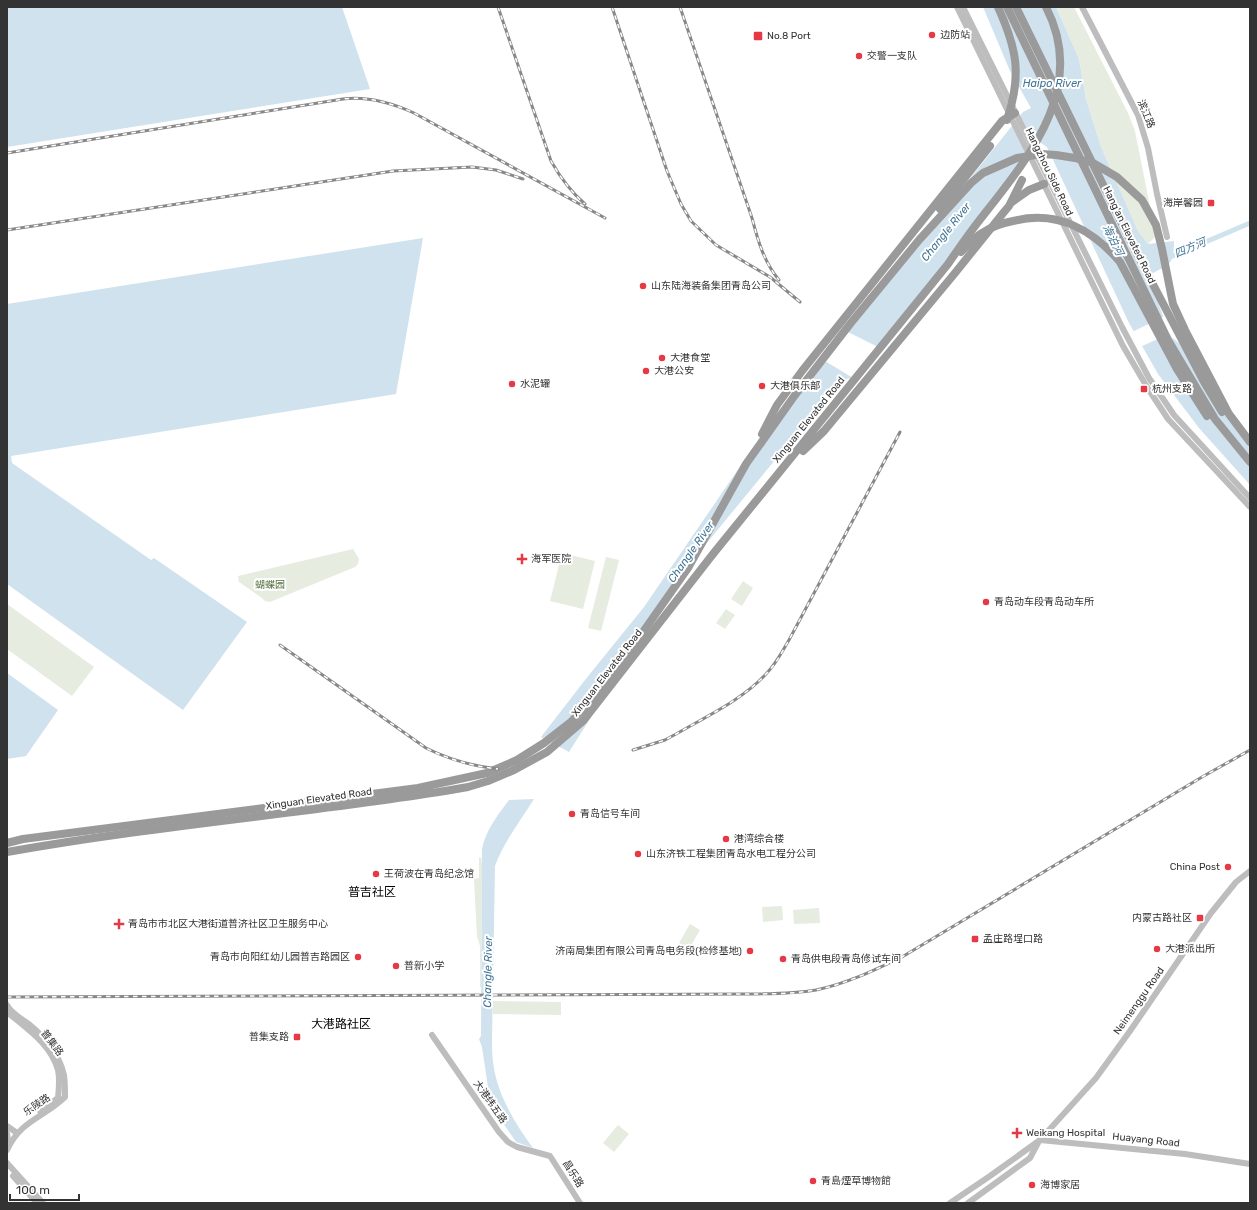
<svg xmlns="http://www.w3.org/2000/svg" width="1257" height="1210" viewBox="0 0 1257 1210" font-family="Rubik,'Noto Sans SC',sans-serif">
<rect width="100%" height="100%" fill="#fff"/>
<!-- green -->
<g fill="#e6ecdf">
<path d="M 1056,7 L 1074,7 L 1128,113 L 1135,131 L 1153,222 L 1155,237 L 1148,244 L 1138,231 L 1101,147 L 1086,99 L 1079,59 Z"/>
<path d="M 353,549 L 359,559 L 358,564 L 355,567 L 270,602 L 265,601 L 262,598 L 239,582 L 238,576 Z"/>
<path d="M 562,553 L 595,561 L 583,609 L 550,601 Z"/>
<path d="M 606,557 L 619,560 L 601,631 L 588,628 Z"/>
<path d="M 743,581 L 753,588 L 742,606 L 731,599 Z"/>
<path d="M 7,604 L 94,667 L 72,696 L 7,649 Z"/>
<path d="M 726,609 L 735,615 L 725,629 L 716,623 Z"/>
<path d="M 479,857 L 481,858 L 482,864 L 481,987 L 480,987 L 480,946 L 477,936 L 474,879 L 479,878 Z"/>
<path d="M 782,906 L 783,920 L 763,922 L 762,907 Z"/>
<path d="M 819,908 L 820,923 L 794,924 L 793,910 Z"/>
<path d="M 690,924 L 700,930 L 689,949 L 679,943 Z"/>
<path d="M 493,1001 L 561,1002 L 561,1015 L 493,1014 Z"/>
<path d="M 618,1125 L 629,1134 L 614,1152 L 603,1143 Z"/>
</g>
<!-- water -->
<g fill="#cfe2ee">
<path d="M 7,7 L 342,7 L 370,89 L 7,147 Z"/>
<path d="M 983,7 L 1056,7 L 1079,59 L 1086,99 L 1101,147 L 1138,231 L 1148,244 L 1174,241 C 1174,268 1168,264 1148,276 L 1171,337 L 1179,343 L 1250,446 L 1250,485 L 1199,428 L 1158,374 L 1129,323 L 1047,147 L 1038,141 L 1025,162 L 878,347 L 848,332 L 1023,112 L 1031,108 L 1010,71 Z"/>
<path d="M 423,238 L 396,394 L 11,456 L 12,463 L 151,560 L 154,558 L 247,622 L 183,710 L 7,584 L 7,304 Z"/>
<path d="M 825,361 L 853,378 L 845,379 L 835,387 L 706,544 L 636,646 L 569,752 L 541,737 L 585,680 L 644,607 L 752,449 Z"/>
<path d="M 7,673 L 58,710 L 26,756 L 7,759 Z"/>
<path d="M 534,799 C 521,820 503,843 495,866 L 492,1040 C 492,1047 492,1055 493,1062 C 497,1094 514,1122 533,1148 L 516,1142 L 499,1117 L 488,1087 L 482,1047 L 479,1039 L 481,1036 L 482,849 C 486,830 497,816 509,800 Z"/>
</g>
<!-- pier -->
<path fill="#fff" d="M 1165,316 L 1171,333 L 1140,347 L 1132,332 Z"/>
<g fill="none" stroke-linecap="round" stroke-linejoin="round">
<!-- canal -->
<path stroke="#cfe2ee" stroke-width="5" d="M 1168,258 L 1250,223"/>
<!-- secondary -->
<g stroke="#bdbdbd" stroke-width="6">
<path d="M 957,7 L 1123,346 L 1147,387 L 1168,419 L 1250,507"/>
<path d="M 963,7 L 1122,327 L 1149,378 L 1174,415 L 1250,498"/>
<path d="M 1082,7 L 1138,115 L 1148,148 L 1157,194 L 1167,237"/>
<path d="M 7,1005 C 11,1013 22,1019 30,1025 C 45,1037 60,1056 64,1075 C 65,1082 65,1090 65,1097 C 43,1118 21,1120 7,1150"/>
<path d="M 7,1012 C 26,1028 51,1044 58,1070 C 60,1079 59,1088 58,1098 L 40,1111"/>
<path d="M 432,1035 L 499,1132 L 508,1142 L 517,1147 L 550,1156 L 580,1203"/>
<path d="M 7,1126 L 17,1133"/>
<path d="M 7,1133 L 8,1141"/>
<path d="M 1040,1140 L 1185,1154 L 1250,1164"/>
<path d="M 7,1163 L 43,1203"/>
<path d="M 13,1176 L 37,1203"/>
<path d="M 950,1203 L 990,1176 L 1040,1140 L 1096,1078 L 1130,1031 L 1211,913 L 1236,882 L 1250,871"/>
<path d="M 968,1203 L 1030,1158 L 1039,1141"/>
</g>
<!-- highway -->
<g stroke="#9a9a9a" stroke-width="8">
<path d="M 998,7 C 1017,49 1022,75 1007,120"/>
<path d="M 1007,7 L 1168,340 L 1215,419 L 1250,462"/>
<path d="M 1016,7 L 1135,250 L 1204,382 L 1222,412"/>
<path d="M 1012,202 L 1029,190 L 1044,184"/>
<path d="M 940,209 L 990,146"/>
<path d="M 961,252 C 968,245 974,238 982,233 C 991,227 1002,223 1013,221 C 1056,210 1092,229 1120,262 L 1177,369 L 1207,416"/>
<path d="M 762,434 L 777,405 L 802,371 L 1002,121 L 1015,113"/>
<path d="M 803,451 L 824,431 L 955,273 L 1004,212 L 1009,206 L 1022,180"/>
<path d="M 7,843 L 23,839 L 418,788 L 487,773 L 517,760 L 544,743 L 571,722 L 599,692 L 631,649 L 688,568 L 746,464 L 795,395 L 850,324 L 919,240 L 971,183 L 983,173 L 1017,158 L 1042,154 L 1056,155 L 1075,158 L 1093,163 L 1117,177 L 1142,200 L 1156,225 L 1162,249 L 1173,304 L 1185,330 L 1229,414 L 1250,442"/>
<path d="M 7,852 C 152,826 300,814 445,791 L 468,787 L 488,781 L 514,770 L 547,752 L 583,721 L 713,554 L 948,264 C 959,248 970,232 982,217 C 1029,157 1088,88 1046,7"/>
</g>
<!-- rail casing -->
<g stroke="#888" stroke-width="3">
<g id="rail">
<path d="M 498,7 L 551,161 C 560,177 571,192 585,204"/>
<path d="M 612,7 L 667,171 L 681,204 L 691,221 L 716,245 L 770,277 L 800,302"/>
<path d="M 680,7 L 752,218 C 758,241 764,262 779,280"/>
<path d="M 7,153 L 343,99 C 367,96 392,103 414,113 L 605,218"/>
<path d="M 7,230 L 393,171 L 472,167 L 496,170 L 523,179"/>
<path d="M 280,645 L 426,748 C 450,760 472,766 498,769"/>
<path d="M 633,750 L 665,740 L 676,734 C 707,716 742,700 766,674 C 776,664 782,652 789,640 L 900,432"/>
<path d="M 7,997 L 745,994 C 768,994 793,994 816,990 C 846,984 875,970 902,957 L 1202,777 L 1250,750"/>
</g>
</g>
<!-- rail -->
<use href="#rail" stroke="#fff" stroke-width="1.5" stroke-dasharray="4.5" stroke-linecap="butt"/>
</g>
<!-- markers -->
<g fill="#e63946" stroke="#fff" stroke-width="1.5">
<circle cx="932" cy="35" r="4"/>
<rect x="753" y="31" width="10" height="10" rx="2"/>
<circle cx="859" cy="56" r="4"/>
<rect x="1207" y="199" width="8" height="8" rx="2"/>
<circle cx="643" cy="286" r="4"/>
<circle cx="662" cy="358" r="4"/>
<circle cx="646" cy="371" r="4"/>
<circle cx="512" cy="384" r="4"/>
<circle cx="762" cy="386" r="4"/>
<rect x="1140" y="385" width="8" height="8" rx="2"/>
<path d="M520 553h4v4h4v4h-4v4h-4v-4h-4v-4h4z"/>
<circle cx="986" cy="602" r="4"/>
<circle cx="572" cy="814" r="4"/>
<circle cx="726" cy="839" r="4"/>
<circle cx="638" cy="854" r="4"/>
<circle cx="1228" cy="867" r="4"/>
<circle cx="376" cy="874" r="4"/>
<rect x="1196" y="914" width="8" height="8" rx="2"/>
<path d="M117 918h4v4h4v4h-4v4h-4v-4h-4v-4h4z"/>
<rect x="971" y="935" width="8" height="8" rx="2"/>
<circle cx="1157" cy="949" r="4"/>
<circle cx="750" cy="951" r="4"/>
<circle cx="358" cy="957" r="4"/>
<circle cx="783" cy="959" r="4"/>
<circle cx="396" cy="966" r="4"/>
<rect x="293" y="1033" width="8" height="8" rx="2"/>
<path d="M1015 1127h4v4h4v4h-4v4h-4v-4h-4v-4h4z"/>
<circle cx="813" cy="1181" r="4"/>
<circle cx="1032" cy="1185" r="4"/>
</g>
<g text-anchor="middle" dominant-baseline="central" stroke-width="4" stroke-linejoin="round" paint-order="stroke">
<!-- poi labels -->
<g font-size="10" fill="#333" stroke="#fff" text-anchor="start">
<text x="940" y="35">边防站</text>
<text x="767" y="36">No.8 Port</text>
<text x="867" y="56">交警一支队</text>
<text x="1203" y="203" text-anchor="end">海岸馨园</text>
<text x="651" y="286">山东陆海装备集团青岛公司</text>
<text x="670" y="358">大港食堂</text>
<text x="654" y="371">大港公安</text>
<text x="520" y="384">水泥罐</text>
<text x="770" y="386">大港俱乐部</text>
<text x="1152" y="389">杭州支路</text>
<text x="531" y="559">海军医院</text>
<text x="994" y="602">青岛动车段青岛动车所</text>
<text x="580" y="814">青岛信号车间</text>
<text x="734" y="839">港湾综合楼</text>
<text x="646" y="854">山东济铁工程集团青岛水电工程分公司</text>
<text x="1220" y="867" text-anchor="end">China Post</text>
<text x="384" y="874">王荷波在青岛纪念馆</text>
<text x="1192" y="918" text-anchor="end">内蒙古路社区</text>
<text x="128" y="924">青岛市市北区大港街道普济社区卫生服务中心</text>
<text x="983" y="939">孟庄路埕口路</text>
<text x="1165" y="949">大港派出所</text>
<text x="742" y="951" text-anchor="end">济南局集团有限公司青岛电务段(检修基地)</text>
<text x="350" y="957" text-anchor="end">青岛市向阳红幼儿园普吉路园区</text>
<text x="791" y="959">青岛供电段青岛修试车间</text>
<text x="404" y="966">普新小学</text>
<text x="289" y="1037" text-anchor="end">普集支路</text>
<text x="1026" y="1133">Weikang Hospital</text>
<text x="821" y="1181">青島煙草博物館</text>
<text x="1040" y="1185">海博家居</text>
</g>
<!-- street labels -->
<g font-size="10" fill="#333" stroke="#fff">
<text transform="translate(1146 114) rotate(68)">滨江路</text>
<text transform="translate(1049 172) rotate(64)">Hangzhou Side Road</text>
<text transform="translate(1129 235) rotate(64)">Hang'an Elevated Road</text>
<text transform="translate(809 420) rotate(-51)">Xinguan Elevated Road</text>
<text transform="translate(607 673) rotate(-52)">Xinguan Elevated Road</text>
<text transform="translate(319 799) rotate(-8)">Xinguan Elevated Road</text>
<text transform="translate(1139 1001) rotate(-55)">Neimenggu Road</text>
<text transform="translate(52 1043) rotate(53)">普集路</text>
<text transform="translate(490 1102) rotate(55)">大港纬五路</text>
<text transform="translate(37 1105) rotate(-34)">乐陵路</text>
<text transform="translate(1146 1140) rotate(6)">Huayang Road</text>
<text transform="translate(573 1174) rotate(58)">昌乐路</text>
</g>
<!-- park labels -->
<g font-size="10" fill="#56703f" stroke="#fff">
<text x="270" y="585">蝴蝶园</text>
</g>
<!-- water labels -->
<g font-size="11" font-style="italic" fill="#3f7597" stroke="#fff">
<text x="1052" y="83">Haipo River</text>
<text transform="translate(946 232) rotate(-51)">Changle River</text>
<text transform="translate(1113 240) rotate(64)">海泊河</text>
<text transform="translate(1190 248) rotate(-23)">四方河</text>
<text transform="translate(691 552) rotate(-55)">Changle River</text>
<text transform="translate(488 972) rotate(-89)">Changle River</text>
</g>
<!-- quarter labels -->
<g font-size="12" fill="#000" stroke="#fff">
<text x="372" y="892">普吉社区</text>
<text x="341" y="1024">大港路社区</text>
</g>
</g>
<!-- border -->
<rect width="1257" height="1210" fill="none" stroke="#333333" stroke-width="16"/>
<!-- scale -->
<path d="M10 1194v6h69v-6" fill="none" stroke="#333333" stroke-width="2"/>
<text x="16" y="1194" font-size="12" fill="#333333" stroke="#ffffff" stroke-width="3" paint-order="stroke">100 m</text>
</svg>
